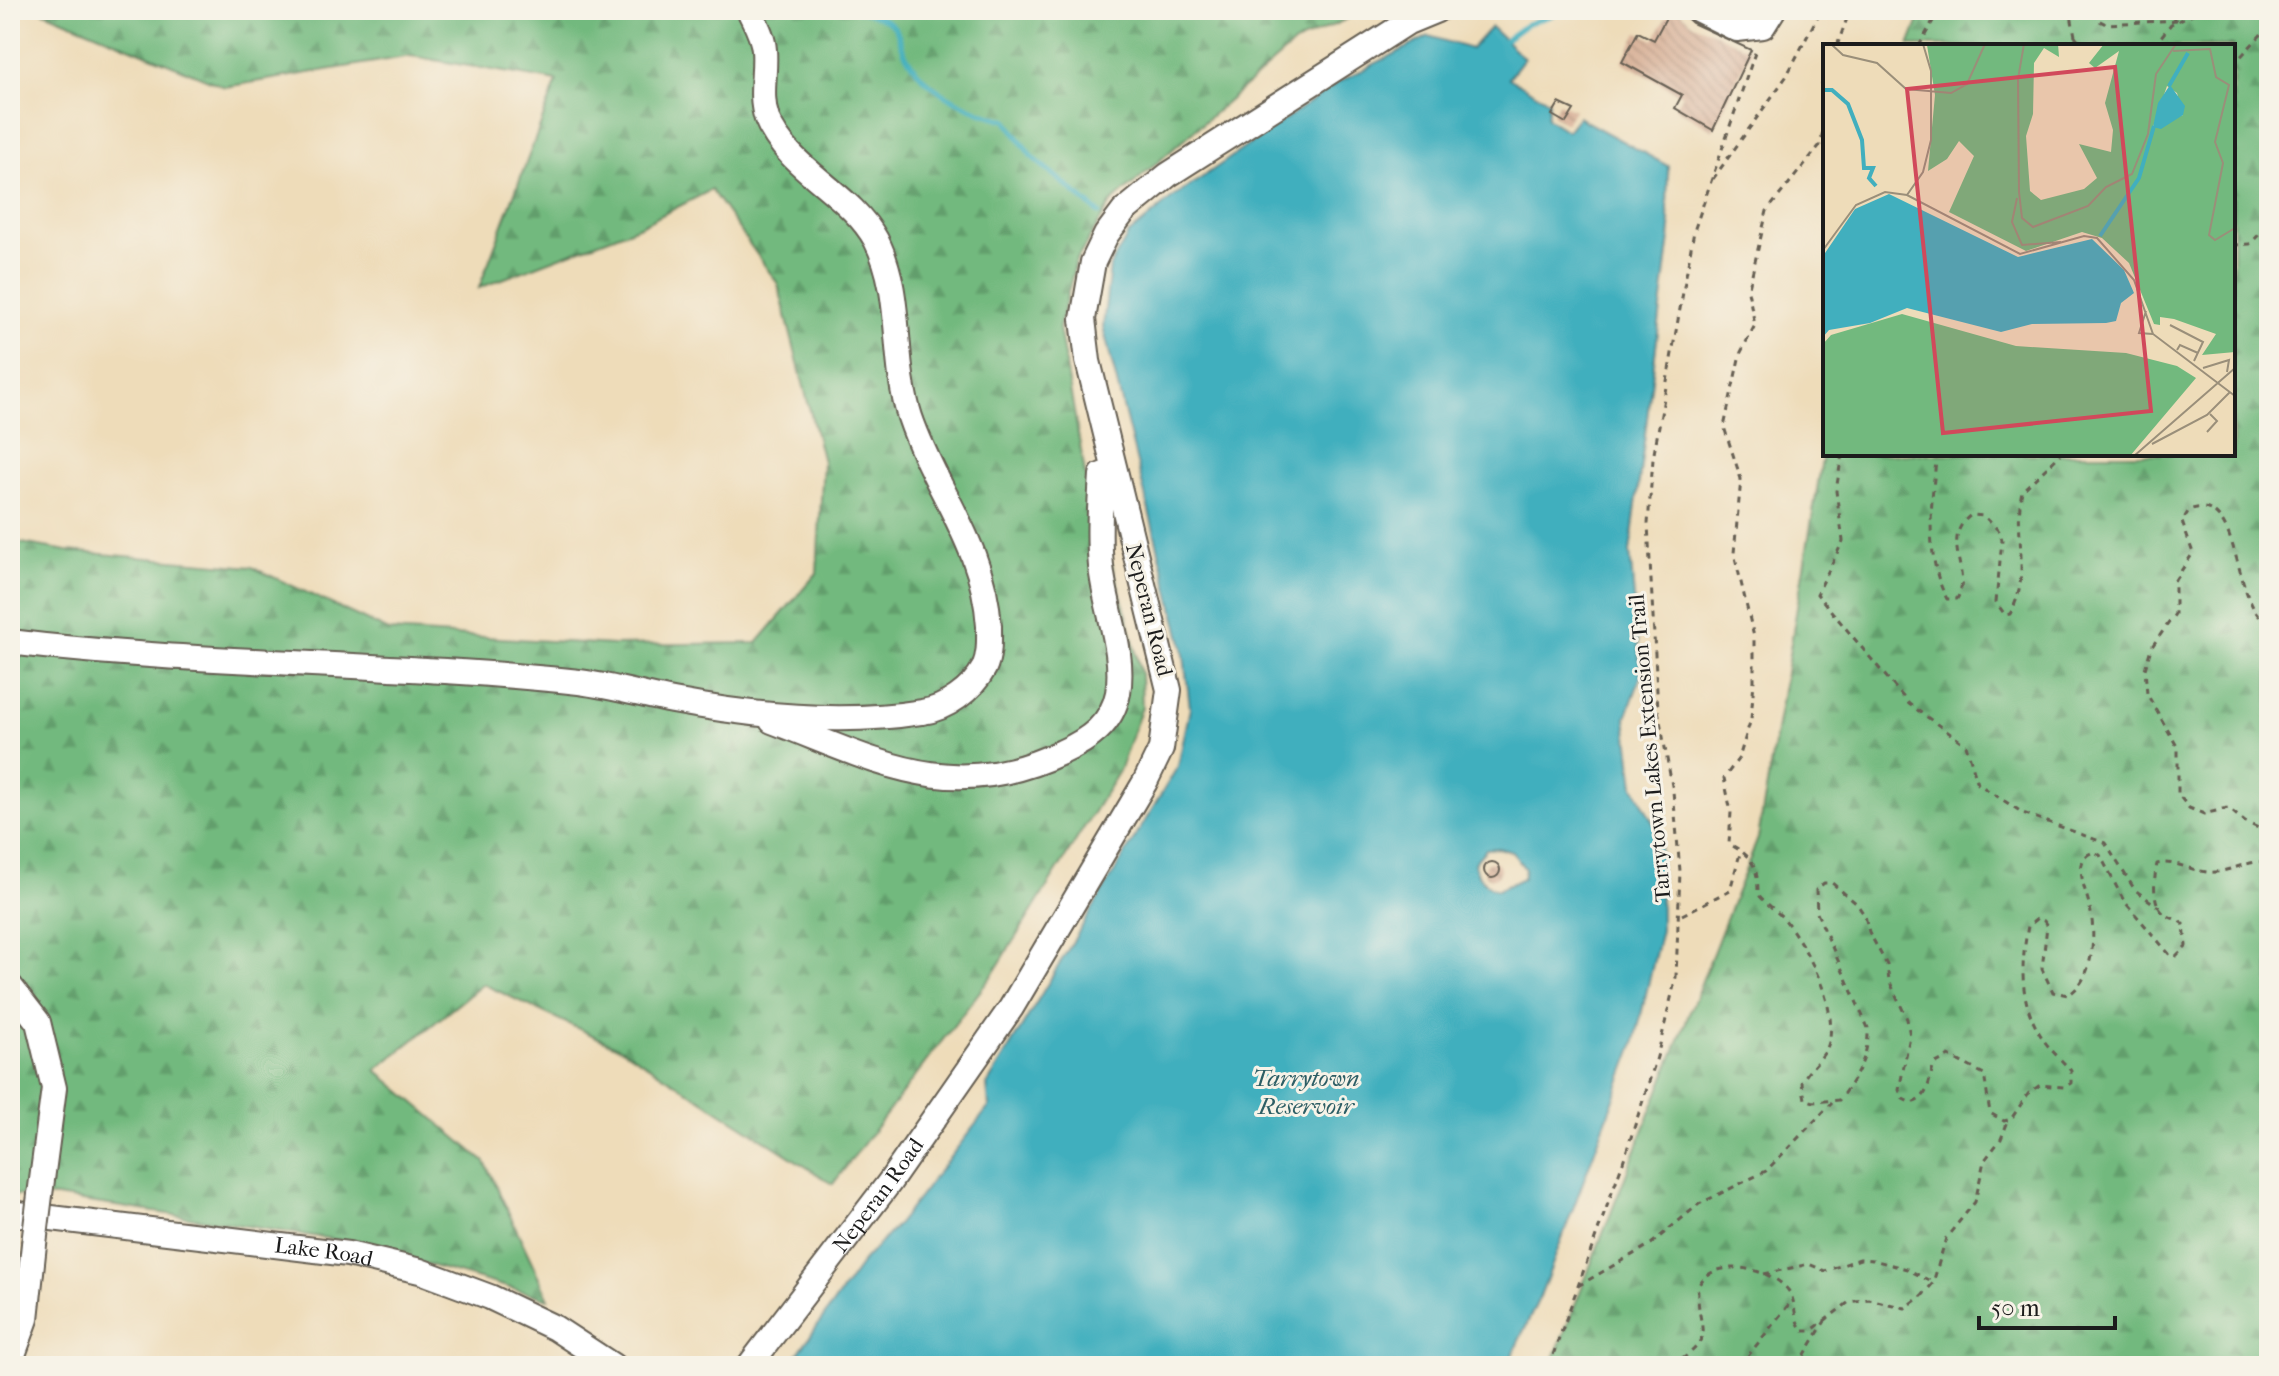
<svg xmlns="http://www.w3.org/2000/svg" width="2279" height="1376" viewBox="0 0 2279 1376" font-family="'IM FELL French Canon',serif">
<defs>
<pattern id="forest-firs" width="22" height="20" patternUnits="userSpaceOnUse" patternTransform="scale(2)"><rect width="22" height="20" fill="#72b97e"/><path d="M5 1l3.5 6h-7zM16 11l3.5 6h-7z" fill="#629e6c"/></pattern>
<pattern id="building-back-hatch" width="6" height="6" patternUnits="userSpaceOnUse" patternTransform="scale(2)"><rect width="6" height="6" fill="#d7ae94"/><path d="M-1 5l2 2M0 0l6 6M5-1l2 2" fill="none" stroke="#b8957f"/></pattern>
</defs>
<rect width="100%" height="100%" fill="#f7f3e8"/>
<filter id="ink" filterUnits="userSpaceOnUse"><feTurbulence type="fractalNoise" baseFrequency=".0125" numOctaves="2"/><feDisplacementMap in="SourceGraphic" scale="16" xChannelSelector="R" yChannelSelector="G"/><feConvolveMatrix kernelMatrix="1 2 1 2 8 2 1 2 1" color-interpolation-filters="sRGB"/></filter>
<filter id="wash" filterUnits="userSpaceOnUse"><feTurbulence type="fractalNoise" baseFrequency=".006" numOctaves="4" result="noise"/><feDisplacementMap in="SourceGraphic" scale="32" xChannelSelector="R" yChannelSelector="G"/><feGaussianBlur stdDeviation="1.8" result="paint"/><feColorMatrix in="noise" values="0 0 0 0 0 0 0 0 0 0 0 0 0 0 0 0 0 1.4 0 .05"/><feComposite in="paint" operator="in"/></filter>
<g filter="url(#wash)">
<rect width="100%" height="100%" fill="#eedcb9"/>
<!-- forest -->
<g fill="url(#forest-firs)" stroke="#476a4d" stroke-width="2">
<path d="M 40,10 L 1366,10 L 1295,43 L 1111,203 L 1076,261 L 1059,328 L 1085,473 L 1128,619 L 1141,674 L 1142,707 L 1119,771 L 993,974 L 833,1184 L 622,1049 L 483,984 L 376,1070 L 485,1162 L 549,1299 L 345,1241 L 56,1197 L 10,1195 L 10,541 L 67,551 L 252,567 L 389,631 L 613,645 L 757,643 L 817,573 L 823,462 L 778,284 L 711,190 L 638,227 L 479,288 L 557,81 L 411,56 L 225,87 Z"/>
<path d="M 1923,10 L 2269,10 L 2269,1366 L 1551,1366 L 1758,838 L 1825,442 L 1825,454 L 2233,454 L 2233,46 L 1909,46 Z"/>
</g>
<!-- water -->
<path fill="#41afbe" stroke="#2e666d" stroke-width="2" fill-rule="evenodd" d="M 1491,27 L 1524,58 L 1509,78 L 1549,101 L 1547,118 L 1567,131 L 1578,117 L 1668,166 L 1667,211 L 1671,230 L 1630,552 L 1641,676 L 1626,718 L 1634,786 L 1660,836 L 1661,930 L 1634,1045 L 1542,1292 L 1507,1366 L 789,1366 L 864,1260 L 898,1224 L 989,1107 L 987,1085 L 1178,766 L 1190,708 L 1183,647 L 1103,327 L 1110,266 L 1128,235 L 1171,199 L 1339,82 L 1429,36 L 1471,49 ZM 1499,848 L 1512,852 L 1525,869 L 1523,878 L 1498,890 C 1486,887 1476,875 1474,863 L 1486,849 Z"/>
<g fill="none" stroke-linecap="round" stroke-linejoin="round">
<!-- stream -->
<g stroke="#41afbe" stroke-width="5">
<path d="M 856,10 C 917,26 886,34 916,70 C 936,95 976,113 1006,120 L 1031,156 L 1099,213"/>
<path d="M 1505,40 L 1527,24 L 1568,10"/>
</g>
</g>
<g id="blocks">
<!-- building -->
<g fill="url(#building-back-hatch)">
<path d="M 1670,10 L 1678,10 L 1692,23 L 1751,50 L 1713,130 L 1675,108 L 1682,95 L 1622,62 L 1638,32 L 1654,40 Z"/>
<path d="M 1559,103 L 1574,110 L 1566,123 L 1552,115 Z"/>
<circle cx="1492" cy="870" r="8"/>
</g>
</g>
</g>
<g filter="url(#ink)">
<use href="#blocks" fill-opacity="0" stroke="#665f53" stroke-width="2"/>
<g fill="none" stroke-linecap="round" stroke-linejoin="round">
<!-- minor casing -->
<g stroke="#665f53" stroke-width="28">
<g id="minor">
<path d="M 1699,10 L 1737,29 L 1763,26 L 1773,10"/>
<path d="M 10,642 C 199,665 390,662 579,682 C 611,686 642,695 673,701 C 753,716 841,725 922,712 C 946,709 972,690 984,668 C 990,655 989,640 989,626 C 984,544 935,491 910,417 C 891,359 904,295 876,240 C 850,192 788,170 767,119 C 759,96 766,73 764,50 C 763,35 755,23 749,10"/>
<path d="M 772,721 C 878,761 950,805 1062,752 C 1089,740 1112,724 1118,693 C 1125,650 1105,608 1101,566 C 1098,537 1100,505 1102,475 L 1114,471"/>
<path d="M 10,986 L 38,1022 L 54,1088 L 40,1195"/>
<path id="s1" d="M 10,1213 L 348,1254 L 420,1271 L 490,1297 L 555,1328 L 613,1366"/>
<path d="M 10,1363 L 26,1319 L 34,1244"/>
<path id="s2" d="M 749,1366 L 889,1183 L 1011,1008 L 1145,782 L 1161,749 L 1169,690 L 1088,361 L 1083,319 L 1093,262 L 1106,235 L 1124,211 L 1168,175 L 1408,22 L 1437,10"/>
</g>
</g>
<!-- path -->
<g stroke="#665f53" stroke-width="3" stroke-dasharray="6 6" stroke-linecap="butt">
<path d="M 2098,10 L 2098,20 L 2106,24 L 2179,20"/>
<path d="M 2173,19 L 2179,10"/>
<path d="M 2075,36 L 2084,46"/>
<path d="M 1837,46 L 1850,10"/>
<path d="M 1919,46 L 1939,10"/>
<path d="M 2068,46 L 2075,36 L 2070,10"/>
<path d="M 2154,46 L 2171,24 L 2201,10"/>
<path d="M 2233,65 L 2269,26"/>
<path d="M 1825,72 L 1821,81 L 1825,104"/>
<path d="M 1825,121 L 1820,145 L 1767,211 L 1748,291 L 1755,325 L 1740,354 L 1724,427 L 1741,479 L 1734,553 L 1754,637 L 1754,681 L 1751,719 L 1739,758 L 1724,778 L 1731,812 L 1729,844 C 1753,856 1758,867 1758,894 C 1766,904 1777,911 1785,920 C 1807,949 1838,1004 1829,1042 C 1825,1059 1808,1067 1802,1083 L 1805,1099 L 1814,1102 L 1839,1100 C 1856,1077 1869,1058 1868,1028 L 1817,913 L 1816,890 L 1824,883 L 1832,883 L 1857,904 L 1865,916 L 1869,932 L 1887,965 L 1889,980 L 1907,1019 L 1910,1036 L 1899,1090 L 1903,1099 L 1911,1103 C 1930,1098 1928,1081 1934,1064 L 1949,1056 L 1984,1074 L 1990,1113 L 2004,1121 L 2011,1119 L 2028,1094 L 2040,1085 L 2064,1087 L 2071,1083 L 2071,1071 C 2063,1061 2052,1052 2045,1042 C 2019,1005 2020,969 2028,926 L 2037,919 L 2044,921 L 2047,926 L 2042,969 L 2053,992 L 2068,995 C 2094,980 2096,934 2090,908 C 2087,894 2079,878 2082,864 C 2083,857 2088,854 2094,852 L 2100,855 L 2124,901 L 2170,955 L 2176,956 L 2186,946 L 2184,925 C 2178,919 2173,919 2166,915 C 2151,907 2154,877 2157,864 C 2175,860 2189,870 2207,872 C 2229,874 2247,859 2269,862"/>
<path d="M 1713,179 L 1786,77 L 1821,10"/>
<path d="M 2233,245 L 2250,244 L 2269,224"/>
<path d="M 1842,454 L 1836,491 L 1843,541 L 1817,594 L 1909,704 L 1966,745 L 1978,784 L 2023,813 L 2105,843 L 2135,890 L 2160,908"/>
<path d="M 1937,454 C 1931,501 1924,556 1947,599 L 1957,599 C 1973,572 1939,539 1971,515 L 1984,516 L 1999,531 L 2002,540 L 1996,602 L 2005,615 L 2010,614 C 2032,575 2013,533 2022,491 L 2061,454"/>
<path d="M 2269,624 C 2231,607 2243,490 2189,510 L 2182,522 L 2193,553 L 2175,580 L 2175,614 L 2151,648 L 2145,669 L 2147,694 L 2178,748 L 2178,794 L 2189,808 L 2204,814 L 2228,808 L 2245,822 L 2269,833"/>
<path d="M 1682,915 L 1730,890 L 1741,850"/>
<path d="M 1764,1274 L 1809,1264 L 1825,1271 L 1860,1259 L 1873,1260 L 1907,1269 L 1932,1282"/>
<path d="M 1578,1286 L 1651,1244 L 1699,1204 L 1766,1171 L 1832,1103"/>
<path d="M 1549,1366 L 1623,1162 L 1657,1057 L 1676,977 L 1680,871 L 1673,791 L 1658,710 L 1648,524 L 1653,459 L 1694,231 L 1757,47"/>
<path d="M 1672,1366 C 1720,1335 1696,1332 1698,1287 C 1711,1256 1770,1267 1788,1290 C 1798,1303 1791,1320 1804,1331 L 1811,1331 L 1849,1302 L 1869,1299 L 1905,1308 L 1922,1296 L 1933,1283 L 1946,1238 L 1975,1202 L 1984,1161 L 2001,1139 L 2008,1121"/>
<path d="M 1740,1366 L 1793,1299"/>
<path d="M 1798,1366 L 1825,1321"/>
</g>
<!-- minor -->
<use href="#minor" stroke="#fff" stroke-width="24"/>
<!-- minor-bridge casing -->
<g stroke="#665f53" stroke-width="28" stroke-linecap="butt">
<path id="minor-bridge" d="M 34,1244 L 40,1195"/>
</g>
<!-- minor-bridge -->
<use href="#minor-bridge" stroke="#fff" stroke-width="24"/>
</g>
</g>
<g text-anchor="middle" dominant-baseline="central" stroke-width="6" stroke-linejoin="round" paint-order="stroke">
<!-- street labels -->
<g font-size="22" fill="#1c1c1c" stroke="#f7f3e8">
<text transform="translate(1149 610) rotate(76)">Neperan Road</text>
<text transform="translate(1650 748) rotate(-95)">Tarrytown Lakes Extension Trail</text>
<text stroke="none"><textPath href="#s2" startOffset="214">Neperan Road</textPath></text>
<text stroke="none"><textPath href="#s1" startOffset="316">Lake Road</textPath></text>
</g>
<!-- water labels -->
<g font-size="24" font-style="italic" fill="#2d5e65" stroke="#f7f3e8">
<text x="1306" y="1078">Tarrytown<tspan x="1306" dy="28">Reservoir</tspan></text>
</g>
</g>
<!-- overview -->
<g transform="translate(1823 44)">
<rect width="412" height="412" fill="#eedcb9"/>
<path d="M 235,0 L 236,13 L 221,4 L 211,19 L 210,70 L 203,92 L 207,147 L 218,156 L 261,145 L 274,134 L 256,100 L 288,108 L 290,86 L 282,59 L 296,7 L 272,24 L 266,19 L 281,0 L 412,0 L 412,308 L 379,311 L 393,290 L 351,275 L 337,273 L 337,281 L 331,280 L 306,219 L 279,194 L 259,188 L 203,207 L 126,168 L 151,112 L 136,97 L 124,115 L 105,127 L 112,51 L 104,1 ZM 344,42 L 354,49 L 360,71 L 330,83 ZM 79,270 L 193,302 L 303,309 L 354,322 L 373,334 L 307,412 L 0,412 L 0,300 L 8,291 Z" fill="#72b97e" fill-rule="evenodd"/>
<path d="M 347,41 L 362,62 L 360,71 L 338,85 L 330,83 L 335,59 ZM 66,150 L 195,213 L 269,195 L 301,226 L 311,249 L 298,259 L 293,277 L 283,279 L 209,280 L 178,288 L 84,264 L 47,279 L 6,286 L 0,293 L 0,212 L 32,165 Z" fill="#41afbe"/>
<path fill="none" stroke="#41afbe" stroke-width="4" d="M 346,42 L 365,9M 0,46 L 9,46 L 25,60 L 39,96 L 41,124 L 50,124 L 46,134 L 53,142M 277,192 L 316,134 L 331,82"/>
<path fill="none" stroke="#9a8f7a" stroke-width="2" d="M 8,0 L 20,11 L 54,19 L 83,45 L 128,49 L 144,40 L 162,0M 201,0 L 195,35 L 196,148 L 199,174 L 210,183 L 265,162 L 283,143 L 309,130 L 325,90 L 333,30 L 353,0M 350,7 L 387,5 L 393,33 L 406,41 L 392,98 L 400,119 L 386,191 L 392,196 L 412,184M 84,151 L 100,128 L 108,96 L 108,27 L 100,0M 194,154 L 189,178 L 199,201 L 238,198M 0,206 L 33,161 L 62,148 L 84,151 L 197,210 L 261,192 L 274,194 L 311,236 L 330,290 L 412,352M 323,267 L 316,289 L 330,290M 347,281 L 380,298 L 371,317M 354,306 L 357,301 L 375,309M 380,324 L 406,316 L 404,328M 384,388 L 394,377 L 387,370M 329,400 L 384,371 L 407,348M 311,412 L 412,324"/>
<path fill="#d1495b" fill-opacity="0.15" stroke="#d1495b" stroke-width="4" d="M 292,23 L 328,367 L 120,389 L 84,45 Z"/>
<rect width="412" height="412" fill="none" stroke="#1c1c1c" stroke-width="4"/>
</g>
<!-- margin -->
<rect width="2279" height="1376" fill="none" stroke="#f7f3e8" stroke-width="40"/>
<!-- scale -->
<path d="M1979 1316v12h136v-12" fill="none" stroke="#1c1c1c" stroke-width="4"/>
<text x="1991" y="1316" font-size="24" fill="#1c1c1c" stroke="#f7f3e8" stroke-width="6" paint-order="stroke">50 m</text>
</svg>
